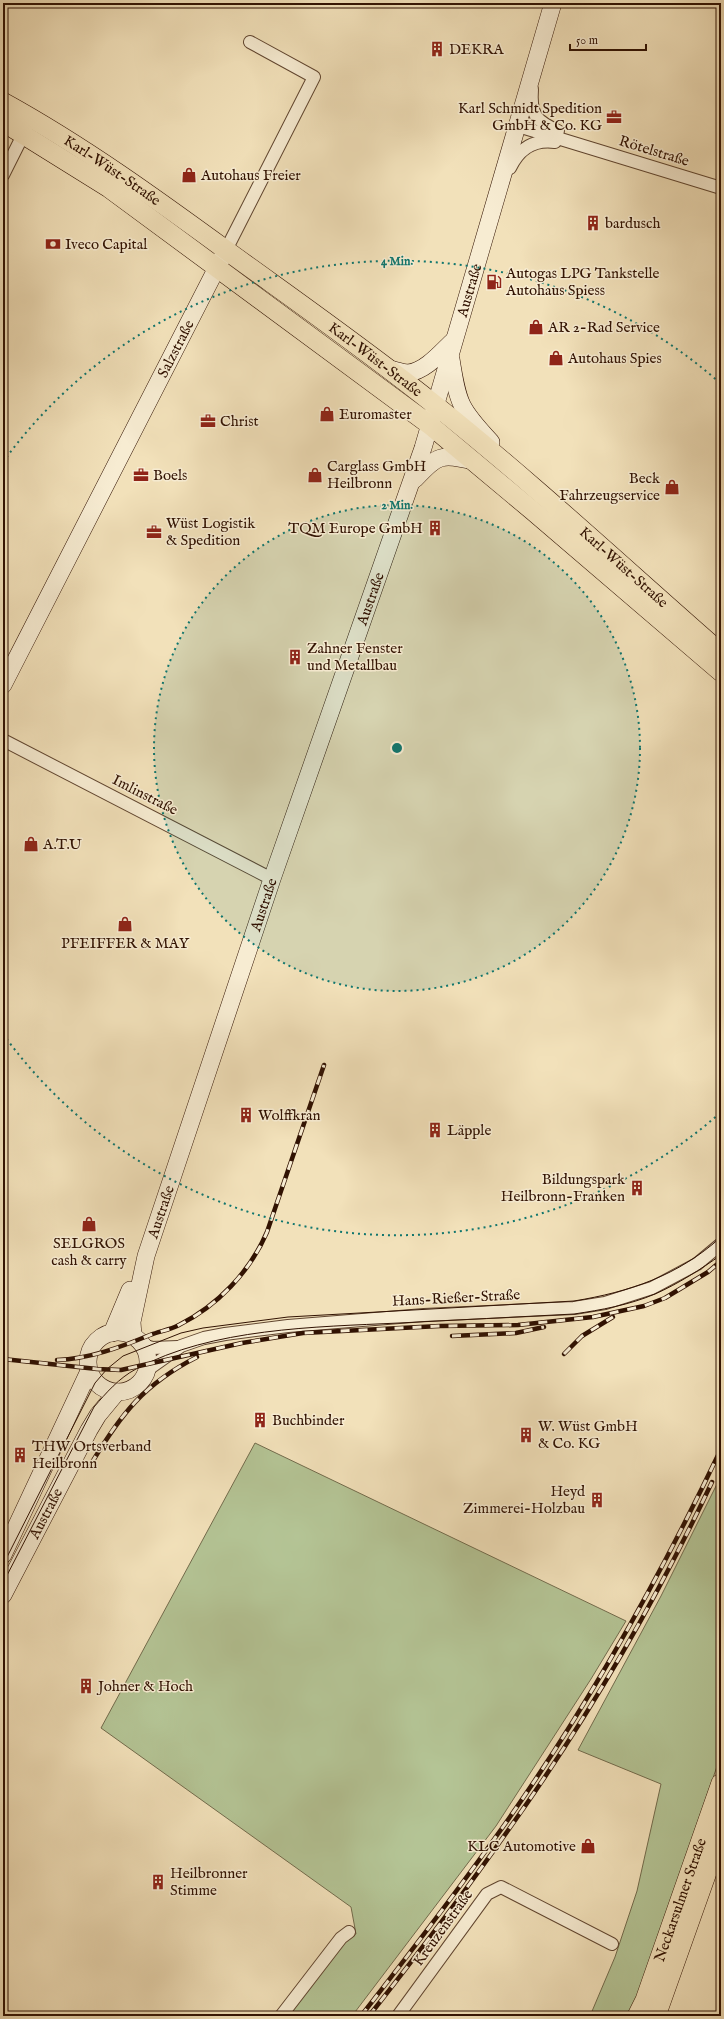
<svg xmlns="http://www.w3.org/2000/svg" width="724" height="2019" viewBox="0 0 724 2019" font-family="'IM FELL English',serif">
<rect width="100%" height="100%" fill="#f2e1ba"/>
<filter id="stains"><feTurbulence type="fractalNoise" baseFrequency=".005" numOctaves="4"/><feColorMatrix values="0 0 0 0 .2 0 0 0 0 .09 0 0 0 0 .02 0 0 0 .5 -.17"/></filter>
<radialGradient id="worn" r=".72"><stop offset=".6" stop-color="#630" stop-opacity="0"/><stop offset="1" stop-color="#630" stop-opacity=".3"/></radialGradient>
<!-- green -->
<g fill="#b4c495" stroke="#726b4c">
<path d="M 255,1443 L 626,1621 L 591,1679 L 496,1826 L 352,2016 L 286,2016 L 343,1941 L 356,1934 L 351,1907 L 101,1728 Z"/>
<path d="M 721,1476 L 721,1755 L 630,2016 L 590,2016 L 615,1957 L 637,1891 L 661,1784 L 578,1750 L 661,1596 Z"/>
</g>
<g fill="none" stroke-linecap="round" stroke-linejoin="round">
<!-- street casing -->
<g stroke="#614630" stroke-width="14">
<g id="street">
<path d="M 532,89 C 530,115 536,121 558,131"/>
<path d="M 518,126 L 721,188"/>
<path d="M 510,168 C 519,149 533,139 555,142"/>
<path d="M 3,175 L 26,129"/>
<path d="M 226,250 L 314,77 L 250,42"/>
<path d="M 3,740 L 272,879"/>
<path d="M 143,1345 L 152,1348 L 178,1347"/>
<path d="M 147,1370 L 181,1346 L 204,1338 L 225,1334 L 288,1326 L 424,1315 L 574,1308 L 605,1303 L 652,1288 L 697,1264 L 721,1244"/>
<path d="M 281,2016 L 341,1938 L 349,1932"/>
<path d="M 398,2016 L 487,1894 L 501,1887 L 612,1944"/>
</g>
</g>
<!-- secondary casing -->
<g stroke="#311202" stroke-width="18">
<g id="secondary">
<path d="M 451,359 C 458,404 460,409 491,442"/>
<path d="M 389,369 C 395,370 402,373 408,373 C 426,371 441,352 454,340"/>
<path d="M 415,479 C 439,454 440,454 474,461"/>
<path id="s1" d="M 3,685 L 226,250"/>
<circle cx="118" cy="1362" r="30"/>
<path d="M 112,1333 L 130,1290"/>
<path id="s2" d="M 133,1336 L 132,1322 L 146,1256 L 272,879 L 423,448 L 553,3"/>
<path d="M 3,1555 L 89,1371"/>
<path id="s3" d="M 3,1595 L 89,1430 L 98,1415 L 117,1392"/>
</g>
</g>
<!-- primary casing -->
<g stroke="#311202" stroke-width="20">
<g id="primary">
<path id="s4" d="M 3,102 C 83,146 156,199 230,253 C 299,303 369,352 435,405 C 534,484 626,570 721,653"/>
<path d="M 3,122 L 109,188 L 430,425 L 533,511 L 721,672"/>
<path id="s5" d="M 637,2016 L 645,2000 L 721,1783"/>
<path d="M 656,2016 L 721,1833"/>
</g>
</g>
<!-- street -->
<use href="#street" stroke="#f7ecd2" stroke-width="12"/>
<!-- secondary -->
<use href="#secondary" stroke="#f7ecd2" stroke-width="17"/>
<!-- primary -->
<use href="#primary" stroke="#f2e1ba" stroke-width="19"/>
<!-- tram -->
<g stroke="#311202" stroke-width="1">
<path d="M 3,1565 L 95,1383 L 107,1369 L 123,1356 L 181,1333 L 203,1328 L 288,1317 L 574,1301 C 629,1292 678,1276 721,1237"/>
<path d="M 3,1583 L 94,1407 C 106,1393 119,1378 136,1369 C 212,1328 315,1327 399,1323 C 457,1320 516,1317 574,1314 C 601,1310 629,1305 655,1294 C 678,1284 701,1269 721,1255"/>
</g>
<!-- rail casing -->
<g stroke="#311202" stroke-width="4.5">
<g id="rail">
<path d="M 452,1336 L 516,1333 L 544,1327"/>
<path d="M 564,1354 L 582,1336 L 613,1317"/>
<path d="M 3,1359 L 97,1369 L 121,1370 L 242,1343 L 303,1333 L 440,1326 L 518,1325 L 593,1317 L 644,1306 L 665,1298 L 708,1272 L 721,1261"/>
<path d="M 57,1360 C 89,1359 121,1347 150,1335 C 160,1331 170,1330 179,1325 C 217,1306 250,1272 267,1232 L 324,1065"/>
<path d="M 91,1464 C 121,1414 144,1384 197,1357"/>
<path d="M 361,2016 C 410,1953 459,1889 505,1824 C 588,1706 659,1579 721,1449"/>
<path d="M 369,2016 C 417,1955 464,1893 509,1829 C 585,1722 656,1601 712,1482"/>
</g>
</g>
<!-- rail -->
<use href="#rail" stroke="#f7ecd2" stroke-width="3" stroke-dasharray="9" stroke-linecap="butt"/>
</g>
<!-- distance rings -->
<circle cx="397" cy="748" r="243" fill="#0f766e" fill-opacity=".12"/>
<g fill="none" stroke="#0f766e" stroke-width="2" stroke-dasharray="2 4">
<circle cx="397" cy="748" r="243"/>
<path d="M720 1113A487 487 0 0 1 3 1034M3 462A487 487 0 0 1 720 383"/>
</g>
<!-- icons -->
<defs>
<g id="building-bare" transform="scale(1.2)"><path d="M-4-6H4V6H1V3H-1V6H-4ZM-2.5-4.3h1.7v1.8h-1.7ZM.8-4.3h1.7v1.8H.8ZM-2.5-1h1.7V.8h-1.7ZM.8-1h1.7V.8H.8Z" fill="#8f2418" stroke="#f7ecd2" stroke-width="2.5" paint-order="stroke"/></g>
<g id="office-bare" transform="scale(1.2)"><path d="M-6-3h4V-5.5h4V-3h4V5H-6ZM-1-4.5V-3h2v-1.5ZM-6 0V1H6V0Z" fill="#8f2418" stroke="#f7ecd2" stroke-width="2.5" paint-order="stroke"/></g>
<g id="shop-bare" transform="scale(1.2)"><path d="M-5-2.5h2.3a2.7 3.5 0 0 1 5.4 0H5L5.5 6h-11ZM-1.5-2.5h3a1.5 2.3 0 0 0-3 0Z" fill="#8f2418" stroke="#f7ecd2" stroke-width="2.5" paint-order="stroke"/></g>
<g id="bank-bare" transform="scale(1.2)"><path d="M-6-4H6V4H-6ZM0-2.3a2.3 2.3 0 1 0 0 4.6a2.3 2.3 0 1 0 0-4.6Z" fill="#8f2418" stroke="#f7ecd2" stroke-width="2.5" paint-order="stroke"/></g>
<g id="fuel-bare" transform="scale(1.2)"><path d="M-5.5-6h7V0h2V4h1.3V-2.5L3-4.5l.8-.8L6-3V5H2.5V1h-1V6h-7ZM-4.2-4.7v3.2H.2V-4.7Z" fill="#8f2418" stroke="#f7ecd2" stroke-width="2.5" paint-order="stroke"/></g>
</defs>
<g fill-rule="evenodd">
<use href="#building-bare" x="437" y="49"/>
<use href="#office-bare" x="614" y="117"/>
<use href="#shop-bare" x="189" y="175"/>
<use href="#building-bare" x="593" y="223"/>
<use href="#bank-bare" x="53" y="244"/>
<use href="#fuel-bare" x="494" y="282"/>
<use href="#shop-bare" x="536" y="327"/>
<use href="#shop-bare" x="556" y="358"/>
<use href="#shop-bare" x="327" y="414"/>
<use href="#office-bare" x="208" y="421"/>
<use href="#office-bare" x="141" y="475"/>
<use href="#shop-bare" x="315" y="475"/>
<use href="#shop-bare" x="672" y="487"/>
<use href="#building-bare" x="435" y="528"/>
<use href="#office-bare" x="154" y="532"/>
<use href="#building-bare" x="295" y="657"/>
<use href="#shop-bare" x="31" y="844"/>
<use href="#shop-bare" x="125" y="924"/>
<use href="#building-bare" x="246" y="1115"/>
<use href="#building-bare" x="435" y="1130"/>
<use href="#building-bare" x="637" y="1188"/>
<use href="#shop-bare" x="89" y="1224"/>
<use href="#building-bare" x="260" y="1420"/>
<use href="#building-bare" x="526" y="1435"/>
<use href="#building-bare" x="20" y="1455"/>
<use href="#building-bare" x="597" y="1500"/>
<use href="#building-bare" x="86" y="1686"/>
<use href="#shop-bare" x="588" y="1846"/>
<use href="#building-bare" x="158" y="1882"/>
</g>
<g text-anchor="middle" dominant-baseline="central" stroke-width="3" stroke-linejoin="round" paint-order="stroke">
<!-- poi labels -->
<g font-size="15" fill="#311202" stroke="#f7ecd2" text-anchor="start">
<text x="449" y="49">DEKRA</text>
<text x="602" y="108" text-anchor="end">Karl Schmidt Spedition<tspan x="602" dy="17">GmbH &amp; Co. KG</tspan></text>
<text x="201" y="175">Autohaus Freier</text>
<text x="605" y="223">bardusch</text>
<text x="65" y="244">Iveco Capital</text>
<text x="506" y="273">Autogas LPG Tankstelle<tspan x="506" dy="17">Autohaus Spiess</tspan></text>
<text x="548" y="327">AR 2-Rad Service</text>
<text x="568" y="358">Autohaus Spies</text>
<text x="339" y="414">Euromaster</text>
<text x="220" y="421">Christ</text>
<text x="327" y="466">Carglass GmbH<tspan x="327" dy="17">Heilbronn</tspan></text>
<text x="153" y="475">Boels</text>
<text x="660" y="478" text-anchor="end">Beck<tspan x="660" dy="17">Fahrzeugservice</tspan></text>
<text x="166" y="523">Wüst Logistik<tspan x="166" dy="17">&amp; Spedition</tspan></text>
<text x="423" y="528" text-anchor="end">TQM Europe GmbH</text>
<text x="307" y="648">Zahner Fenster<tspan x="307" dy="17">und Metallbau</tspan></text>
<text x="43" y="844">A.T.U</text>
<text x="125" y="943" text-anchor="middle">PFEIFFER &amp; MAY</text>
<text x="258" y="1115">Wolffkran</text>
<text x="447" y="1130">Läpple</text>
<text x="625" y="1179" text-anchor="end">Bildungspark<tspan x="625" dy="17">Heilbronn-Franken</tspan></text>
<text x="89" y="1243" text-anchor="middle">SELGROS<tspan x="89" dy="17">cash &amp; carry</tspan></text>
<text x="272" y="1420">Buchbinder</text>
<text x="538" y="1426">W. Wüst GmbH<tspan x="538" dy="17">&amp; Co. KG</tspan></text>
<text x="32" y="1446">THW Ortsverband<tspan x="32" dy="17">Heilbronn</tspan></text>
<text x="585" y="1491" text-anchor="end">Heyd<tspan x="585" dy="17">Zimmerei-Holzbau</tspan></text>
<text x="98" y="1686">Johner &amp; Hoch</text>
<text x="576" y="1846" text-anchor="end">KLC Automotive</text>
<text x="170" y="1873">Heilbronner<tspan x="170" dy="17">Stimme</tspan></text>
</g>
<!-- street labels -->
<g font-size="15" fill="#311202" stroke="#f7ecd2">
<text transform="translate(654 151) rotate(17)">Rötelstraße</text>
<text stroke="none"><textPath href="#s4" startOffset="129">Karl-Wüst-Straße</textPath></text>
<text stroke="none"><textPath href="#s2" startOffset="1100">Austraße</textPath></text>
<text stroke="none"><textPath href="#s1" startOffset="378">Salzstraße</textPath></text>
<text stroke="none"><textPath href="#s4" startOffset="453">Karl-Wüst-Straße</textPath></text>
<text stroke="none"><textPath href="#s4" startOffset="777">Karl-Wüst-Straße</textPath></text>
<text stroke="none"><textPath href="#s2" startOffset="776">Austraße</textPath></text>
<text transform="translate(145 795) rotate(27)">Imlinstraße</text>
<text stroke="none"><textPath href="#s2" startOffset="452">Austraße</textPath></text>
<text stroke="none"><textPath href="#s2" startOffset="128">Austraße</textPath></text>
<text transform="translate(456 1298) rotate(-3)">Hans-Rießer-Straße</text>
<text stroke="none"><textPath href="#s3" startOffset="92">Austraße</textPath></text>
<text stroke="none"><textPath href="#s5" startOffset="124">Neckarsulmer Straße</textPath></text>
<text transform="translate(443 1928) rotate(-54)">Kreuzenstraße</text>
</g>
</g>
<circle cx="397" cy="748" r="6" fill="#0f766e" stroke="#f7ecd2" stroke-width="2"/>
<g font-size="12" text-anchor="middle" font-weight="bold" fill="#0f766e" stroke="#f7ecd2" stroke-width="3" stroke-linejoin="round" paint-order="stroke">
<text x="397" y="265">4 Min.</text>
<text x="397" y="509">2 Min.</text>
</g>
<!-- margin -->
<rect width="724" height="2019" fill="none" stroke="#f2e1ba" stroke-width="16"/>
<rect x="4" y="4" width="716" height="2011" fill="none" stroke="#311202" stroke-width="2"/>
<rect x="8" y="8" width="708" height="2003" fill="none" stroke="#311202"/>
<!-- scale -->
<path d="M570 44v6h76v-6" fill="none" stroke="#311202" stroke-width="2"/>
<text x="576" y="44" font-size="12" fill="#311202" stroke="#f7ecd2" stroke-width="3" paint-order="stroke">50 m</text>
<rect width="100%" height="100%" filter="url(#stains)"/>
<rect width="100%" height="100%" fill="url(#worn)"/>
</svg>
